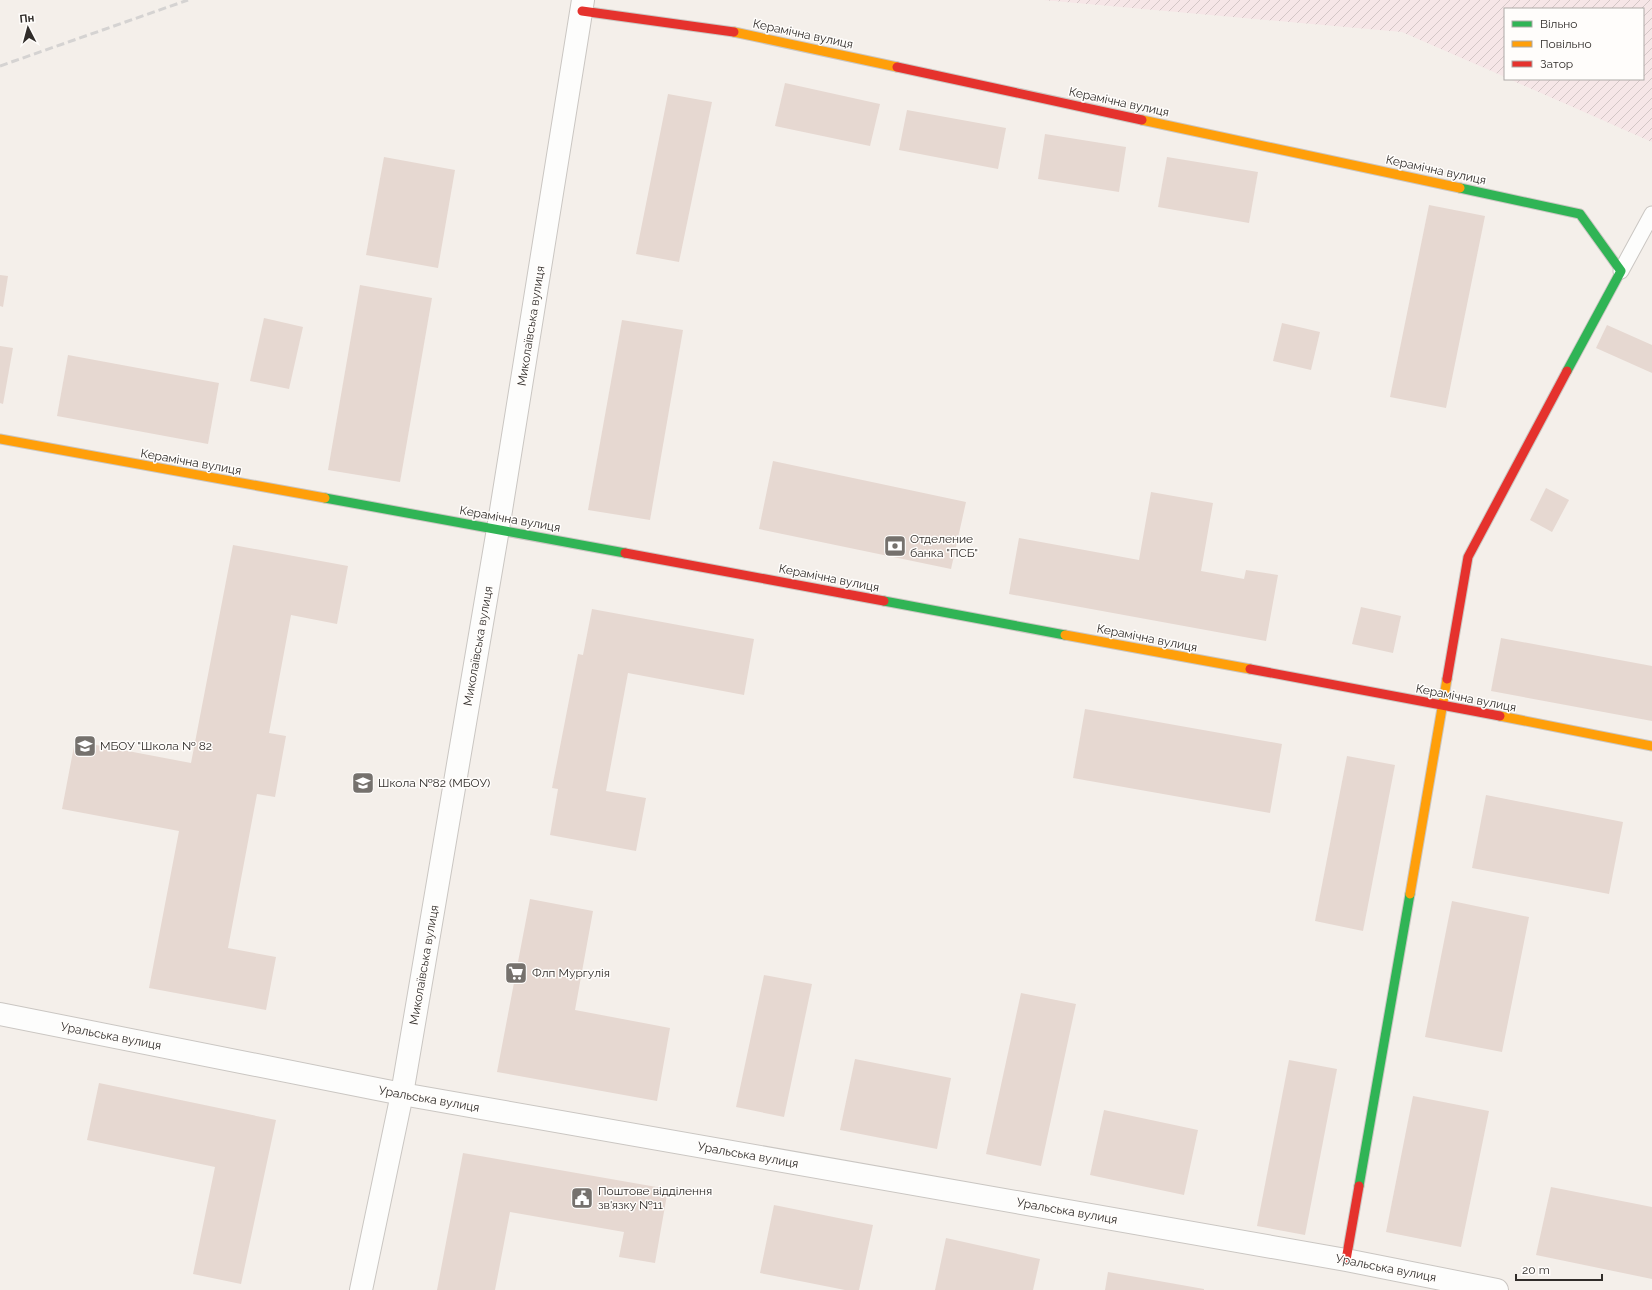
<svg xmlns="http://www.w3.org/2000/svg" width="1652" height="1290" viewBox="0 0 1652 1290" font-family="Raleway,sans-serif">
<defs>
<pattern id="industrial-furrows" width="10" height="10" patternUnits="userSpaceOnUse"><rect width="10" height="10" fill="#f6e6e7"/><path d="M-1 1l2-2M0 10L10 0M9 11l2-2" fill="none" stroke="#d3c6c6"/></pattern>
</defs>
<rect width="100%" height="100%" fill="#f4efea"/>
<!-- industrial -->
<path fill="url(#industrial-furrows)" d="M 1043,0 L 1652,0 L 1652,142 L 1509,79 L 1643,79 L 1643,9 L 1505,9 L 1505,77 L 1402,32 Z"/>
<!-- building -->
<g fill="#e6d8d1">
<path d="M 785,83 L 880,104 L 870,146 L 775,126 Z"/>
<path d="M 668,94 L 712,102 L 679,262 L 636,254 Z"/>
<path d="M 907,110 L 1006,128 L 998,169 L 899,150 Z"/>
<path d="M 1045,134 L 1126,147 L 1119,192 L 1038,179 Z"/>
<path d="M 384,157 L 455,170 L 438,268 L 366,255 Z"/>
<path d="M 1167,157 L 1258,172 L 1249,223 L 1158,207 Z"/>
<path d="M 1429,205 L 1485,216 L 1446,408 L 1390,397 Z"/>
<path d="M 0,275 L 8,276 L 3,307 L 0,306 Z"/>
<path d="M 360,285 L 432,298 L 400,482 L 328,470 Z"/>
<path d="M 264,318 L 303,327 L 289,389 L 250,381 Z"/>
<path d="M 622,320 L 683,330 L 650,520 L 588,510 Z"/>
<path d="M 1282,323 L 1320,332 L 1311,370 L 1273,361 Z"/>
<path d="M 1607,325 L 1652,345 L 1652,373 L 1596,348 Z"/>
<path d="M 0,346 L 13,348 L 3,404 L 0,403 Z"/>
<path d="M 68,355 L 219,383 L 208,444 L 57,416 Z"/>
<path d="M 773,461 L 966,502 L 951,569 L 759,529 Z"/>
<path d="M 1546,488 L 1569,500 L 1552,532 L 1530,520 Z"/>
<path d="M 1151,492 L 1213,503 L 1201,571 L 1244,579 L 1246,570 L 1278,575 L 1266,641 L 1009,594 L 1019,538 L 1139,560 Z"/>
<path d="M 233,545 L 348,566 L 337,624 L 291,615 L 269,733 L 286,736 L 275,797 L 257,794 L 228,948 L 276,957 L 266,1010 L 149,988 L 179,831 L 62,809 L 75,741 L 191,763 Z"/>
<path d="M 1361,607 L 1401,616 L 1393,653 L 1352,644 Z"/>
<path d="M 592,609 L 754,639 L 744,695 L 628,673 L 606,791 L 646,798 L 636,851 L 550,835 L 558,789 L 552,788 L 578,654 L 583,655 Z"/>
<path d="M 1501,638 L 1652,666 L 1652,721 L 1491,691 Z"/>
<path d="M 1085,709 L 1282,744 L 1270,813 L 1073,778 Z"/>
<path d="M 1347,756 L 1395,765 L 1363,931 L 1315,921 Z"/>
<path d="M 1486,795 L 1623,822 L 1609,894 L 1472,868 Z"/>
<path d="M 530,899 L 593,911 L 575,1010 L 670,1028 L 657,1101 L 497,1072 Z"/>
<path d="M 1452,901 L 1529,917 L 1502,1052 L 1425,1037 Z"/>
<path d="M 764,975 L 812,984 L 784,1117 L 736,1107 Z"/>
<path d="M 1021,993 L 1076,1004 L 1041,1166 L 986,1154 Z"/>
<path d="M 855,1059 L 951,1078 L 937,1149 L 840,1130 Z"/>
<path d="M 1289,1060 L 1337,1069 L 1305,1235 L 1257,1226 Z"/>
<path d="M 99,1083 L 276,1120 L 241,1284 L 193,1274 L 215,1167 L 87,1140 Z"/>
<path d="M 1413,1096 L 1489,1111 L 1461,1247 L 1386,1232 Z"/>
<path d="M 1104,1110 L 1198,1130 L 1184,1195 L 1090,1175 Z"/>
<path d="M 463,1153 L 668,1189 L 655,1263 L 619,1257 L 624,1232 L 510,1212 L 495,1290 L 437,1290 Z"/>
<path d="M 1551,1187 L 1652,1207 L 1652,1279 L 1536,1255 Z"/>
<path d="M 774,1205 L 873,1225 L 859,1290 L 845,1290 L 760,1273 Z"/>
<path d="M 946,1238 L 1040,1259 L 1033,1290 L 935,1290 Z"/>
<path d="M 1108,1272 L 1204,1289 L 1204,1290 L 1105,1290 Z"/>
</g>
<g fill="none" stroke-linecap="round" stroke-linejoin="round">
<!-- lane casing -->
<g stroke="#cac6c2" stroke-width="17">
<path id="lane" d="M 1621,271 L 1652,214"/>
</g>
<!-- street casing -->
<g stroke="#cac6c2" stroke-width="24">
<g id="street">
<path d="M 0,1014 L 402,1094 L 1346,1260 L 1497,1290"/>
<path d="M 361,1290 L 402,1094 L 498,529 L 583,0"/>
</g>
</g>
<!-- fast casing -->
<g stroke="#cac6c2" stroke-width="11">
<g id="fast">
<path d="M 1460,188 L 1580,214 L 1621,271 L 1567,371"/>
<path d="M 325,498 L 625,553"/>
<path d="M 884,601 L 1065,635"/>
<path d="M 1359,1186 L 1410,894"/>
</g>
</g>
<!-- slow casing -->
<g stroke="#cac6c2" stroke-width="11">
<g id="slow">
<path d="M 734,32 L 897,67"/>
<path d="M 1142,120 L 1460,188"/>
<path d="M 0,439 L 325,498"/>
<path d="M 1065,635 L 1250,669"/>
<path d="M 1500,716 L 1652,746"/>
<path d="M 1410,894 L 1447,679"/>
</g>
</g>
<!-- jam casing -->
<g stroke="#cac6c2" stroke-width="11">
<g id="jam">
<path d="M 582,11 L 734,32"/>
<path d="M 897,67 L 1142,120"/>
<path d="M 625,553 L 884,601"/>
<path d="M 1250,669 L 1500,716"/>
<path d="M 1447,679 L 1468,557 L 1567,371"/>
<path d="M 1346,1260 L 1359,1186"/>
</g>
</g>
<!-- lane -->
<use href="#lane" stroke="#fdfdfc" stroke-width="15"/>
<!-- street -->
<use href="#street" stroke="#fdfdfc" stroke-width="22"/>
<!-- fast -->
<use href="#fast" stroke="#30b455" stroke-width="9"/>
<!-- slow -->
<use href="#slow" stroke="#ff9f0a" stroke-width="9"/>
<!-- jam -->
<use href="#jam" stroke="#e5322d" stroke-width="9"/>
<!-- rail -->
<path stroke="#d5d3d2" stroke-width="3" stroke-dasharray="8 4" stroke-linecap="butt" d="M 0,66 L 188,0"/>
</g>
<!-- icons -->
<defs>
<g id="bank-square" transform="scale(1.15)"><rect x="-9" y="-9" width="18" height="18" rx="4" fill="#75716d" stroke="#fffdfb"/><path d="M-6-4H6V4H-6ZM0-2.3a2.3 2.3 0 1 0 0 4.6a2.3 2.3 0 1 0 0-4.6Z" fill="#fff"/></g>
<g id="school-square" transform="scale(1.15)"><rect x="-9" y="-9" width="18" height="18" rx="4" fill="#75716d" stroke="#fffdfb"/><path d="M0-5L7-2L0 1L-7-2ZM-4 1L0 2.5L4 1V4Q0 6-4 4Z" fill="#fff"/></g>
<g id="supermarket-square" transform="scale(1.15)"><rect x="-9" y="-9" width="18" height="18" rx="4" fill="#75716d" stroke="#fffdfb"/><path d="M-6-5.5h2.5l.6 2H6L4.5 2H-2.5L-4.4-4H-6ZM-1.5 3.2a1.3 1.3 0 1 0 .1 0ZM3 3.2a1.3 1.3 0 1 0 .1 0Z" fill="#fff"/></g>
<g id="civic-square" transform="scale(1.15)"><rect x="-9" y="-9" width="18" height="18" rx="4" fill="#75716d" stroke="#fffdfb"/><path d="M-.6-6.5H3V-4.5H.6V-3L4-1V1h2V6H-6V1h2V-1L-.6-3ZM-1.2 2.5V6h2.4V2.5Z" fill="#fff"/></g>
</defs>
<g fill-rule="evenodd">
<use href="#bank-square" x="895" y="546"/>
<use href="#school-square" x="85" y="746"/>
<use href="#school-square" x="363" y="783"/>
<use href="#supermarket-square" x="516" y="973"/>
<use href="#civic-square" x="582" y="1198"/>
</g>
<g text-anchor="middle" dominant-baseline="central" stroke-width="3" stroke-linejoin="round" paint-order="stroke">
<!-- street labels -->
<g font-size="12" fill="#312d2a" stroke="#fffdfb">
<text transform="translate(803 34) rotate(12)">Керамічна вулиця</text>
<text transform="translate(1119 102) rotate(12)">Керамічна вулиця</text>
<text transform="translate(1436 170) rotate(12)">Керамічна вулиця</text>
<text transform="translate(531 326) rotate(-81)">Миколаївська вулиця</text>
<text transform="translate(191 462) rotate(10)">Керамічна вулиця</text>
<text transform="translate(510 519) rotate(10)">Керамічна вулиця</text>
<text transform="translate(829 578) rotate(11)">Керамічна вулиця</text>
<text transform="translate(1147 638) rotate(11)">Керамічна вулиця</text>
<text transform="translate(478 646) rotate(-80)">Миколаївська вулиця</text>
<text transform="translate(1466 698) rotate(11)">Керамічна вулиця</text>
<text transform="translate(424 965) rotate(-80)">Миколаївська вулиця</text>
<text transform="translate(111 1036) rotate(11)">Уральська вулиця</text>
<text transform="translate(429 1099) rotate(10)">Уральська вулиця</text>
<text transform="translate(748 1155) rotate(10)">Уральська вулиця</text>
<text transform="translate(1067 1211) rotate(10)">Уральська вулиця</text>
<text transform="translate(1386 1268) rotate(11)">Уральська вулиця</text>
</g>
<!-- poi labels -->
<g font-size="12" fill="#312d2a" stroke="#fffdfb" text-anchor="start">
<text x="910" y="539">Отделение<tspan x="910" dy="14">банка "ПСБ"</tspan></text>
<text x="100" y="746">МБОУ "Школа № 82</text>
<text x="378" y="783">Школа №82 (МБОУ)</text>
<text x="532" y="973">Флп Мургулія</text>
<text x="598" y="1191">Поштове відділення<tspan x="598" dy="14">зв'язку №11</tspan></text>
</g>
</g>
<!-- legend -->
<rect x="1504" y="8" width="140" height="72" fill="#fffdfb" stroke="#adaaa7"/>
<rect x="1512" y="21" width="20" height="6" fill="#30b455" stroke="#adaaa7"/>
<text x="1540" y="28" font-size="12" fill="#312d2a">Вільно</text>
<rect x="1512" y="41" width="20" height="6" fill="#ff9f0a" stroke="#adaaa7"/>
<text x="1540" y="48" font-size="12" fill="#312d2a">Повільно</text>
<rect x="1512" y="61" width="20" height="6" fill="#e5322d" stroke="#adaaa7"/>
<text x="1540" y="68" font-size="12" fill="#312d2a">Затор</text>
<!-- north arrow -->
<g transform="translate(28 28) rotate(354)" stroke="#fffdfb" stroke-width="3" paint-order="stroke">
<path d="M0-3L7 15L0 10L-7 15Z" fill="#312d2a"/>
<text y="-6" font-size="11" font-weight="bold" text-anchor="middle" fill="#312d2a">Пн</text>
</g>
<!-- scale -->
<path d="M1516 1274v6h86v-6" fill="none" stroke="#312d2a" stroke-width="2"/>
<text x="1522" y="1274" font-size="12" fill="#312d2a" stroke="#fffdfb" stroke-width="3" paint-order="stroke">20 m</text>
</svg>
